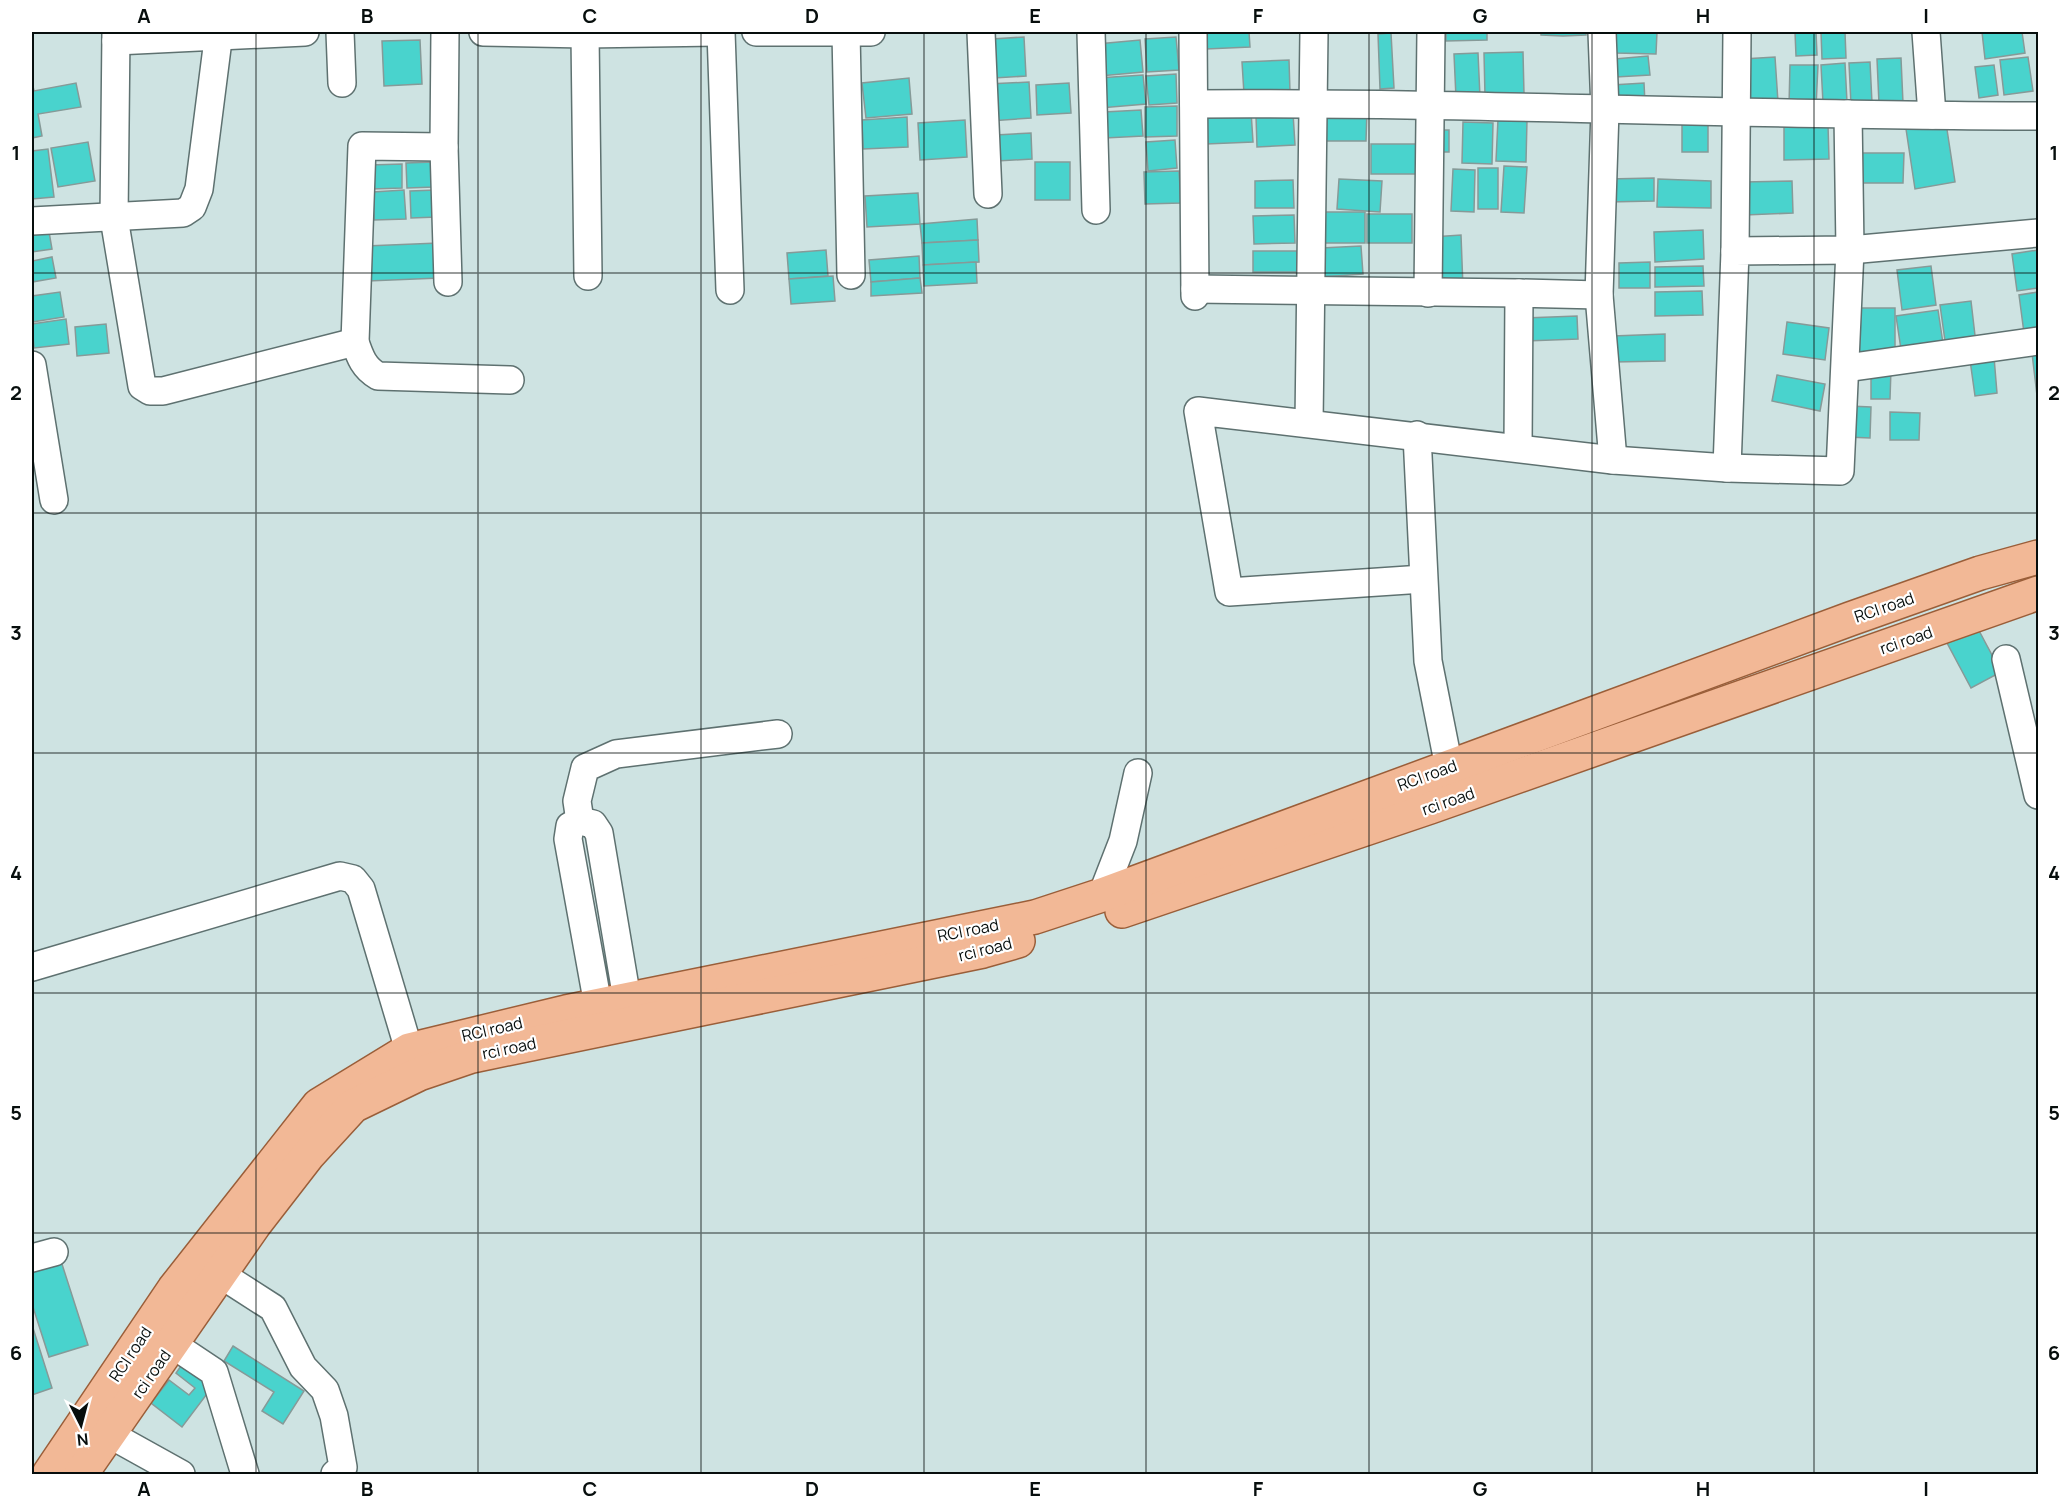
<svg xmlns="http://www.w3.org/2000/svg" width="2070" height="1506" viewBox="0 0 2070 1506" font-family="Manrope,sans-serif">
<rect width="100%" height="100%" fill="#cee3e2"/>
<!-- building -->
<g fill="#49d3cd" stroke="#869a98" stroke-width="1.5">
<path d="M 1205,32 L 1249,32 L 1250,47 L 1206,49 Z"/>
<path d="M 1446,32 L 1487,32 L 1487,40 L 1446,41 Z"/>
<path d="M 1541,32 L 1586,32 L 1586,35 L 1563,36 L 1541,35 Z"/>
<path d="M 1616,32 L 1657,32 L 1656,54 L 1616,53 Z"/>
<path d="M 1795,32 L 1816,32 L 1817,55 L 1796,56 Z"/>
<path d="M 1821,32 L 1845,32 L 1846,58 L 1822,59 Z"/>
<path d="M 1982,32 L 2022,32 L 2025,53 L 1985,59 Z"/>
<path d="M 1391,33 L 1394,88 L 1380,89 L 1378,34 Z"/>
<path d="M 1024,37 L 1026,76 L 994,78 L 992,39 Z"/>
<path d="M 1176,37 L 1179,70 L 1147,72 L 1145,39 Z"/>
<path d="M 420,40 L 422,84 L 384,86 L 382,41 Z"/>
<path d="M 1140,40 L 1143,72 L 1100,76 L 1097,44 Z"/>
<path d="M 1523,52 L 1524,94 L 1485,96 L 1484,53 Z"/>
<path d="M 1478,53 L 1480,97 L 1456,98 L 1454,54 Z"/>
<path d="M 1648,56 L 1650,75 L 1616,77 L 1615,59 Z"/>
<path d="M 1775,57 L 1778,102 L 1747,104 L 1743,59 Z"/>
<path d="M 2028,57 L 2033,91 L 2004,95 L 2000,60 Z"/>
<path d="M 1901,58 L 1903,103 L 1879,104 L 1877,59 Z"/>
<path d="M 1289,60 L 1290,92 L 1244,94 L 1242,62 Z"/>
<path d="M 1870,62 L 1872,103 L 1851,105 L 1849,63 Z"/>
<path d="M 1845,63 L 1847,102 L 1823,103 L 1821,65 Z"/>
<path d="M 1790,65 L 1818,65 L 1816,107 L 1789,106 Z"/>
<path d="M 1994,65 L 1998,95 L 1979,98 L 1975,67 Z"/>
<path d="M 1176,74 L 1177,103 L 1149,105 L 1146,76 Z"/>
<path d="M 1143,75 L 1146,104 L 1100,108 L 1098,78 Z"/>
<path d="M 909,78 L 912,114 L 866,118 L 862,83 Z"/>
<path d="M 32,82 L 34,91 L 76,83 L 81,107 L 38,114 L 42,136 L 32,138 Z"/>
<path d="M 1029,82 L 1031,118 L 990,121 L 988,84 Z"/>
<path d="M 1069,83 L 1071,113 L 1037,115 L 1036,85 Z"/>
<path d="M 1644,83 L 1645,103 L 1613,105 L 1612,85 Z"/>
<path d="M 1177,106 L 1177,136 L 1145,137 L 1145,107 Z"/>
<path d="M 1326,108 L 1367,109 L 1366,141 L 1326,141 Z"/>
<path d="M 1141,110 L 1143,136 L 1105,138 L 1104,112 Z"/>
<path d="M 1251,111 L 1253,142 L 1206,144 L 1205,113 Z"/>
<path d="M 1293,113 L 1295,145 L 1257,147 L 1256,116 Z"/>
<path d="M 907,117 L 908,147 L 863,149 L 862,120 Z"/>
<path d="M 1498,119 L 1527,120 L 1526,162 L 1496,161 Z"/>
<path d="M 965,120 L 967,157 L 920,160 L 918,123 Z"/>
<path d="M 1463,122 L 1493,123 L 1492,164 L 1462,163 Z"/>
<rect x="1682" y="123" width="26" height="29"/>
<path d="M 1946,123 L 1955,182 L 1915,189 L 1906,129 Z"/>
<path d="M 1828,125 L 1829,159 L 1784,160 L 1784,126 Z"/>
<rect x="1434" y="130" width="15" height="22"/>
<path d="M 1031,133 L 1032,159 L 997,161 L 996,135 Z"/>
<path d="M 1175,140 L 1177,168 L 1148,171 L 1146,142 Z"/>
<path d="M 88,142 L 95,181 L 58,187 L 51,148 Z"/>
<path d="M 1371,144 L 1418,144 L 1417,174 L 1371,174 Z"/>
<path d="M 48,149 L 54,197 L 32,199 L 32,151 Z"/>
<path d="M 1852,153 L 1904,153 L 1903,183 L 1852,183 Z"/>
<path d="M 433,162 L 434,187 L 407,188 L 406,163 Z"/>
<rect x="1035" y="162" width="35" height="38"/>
<path d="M 402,164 L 402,188 L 371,189 L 370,165 Z"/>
<path d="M 1504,166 L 1527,167 L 1524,213 L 1501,212 Z"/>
<rect x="1478" y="168" width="20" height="41"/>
<path d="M 1453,169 L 1475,170 L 1474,212 L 1451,211 Z"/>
<path d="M 1179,171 L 1181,203 L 1145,204 L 1144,172 Z"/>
<path d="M 1654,178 L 1654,201 L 1608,202 L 1608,179 Z"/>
<path d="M 1339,179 L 1382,181 L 1380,212 L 1337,209 Z"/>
<path d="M 1658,179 L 1711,181 L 1711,208 L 1657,207 Z"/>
<path d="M 1293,180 L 1294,208 L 1255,208 L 1255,181 Z"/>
<path d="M 1792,181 L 1793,213 L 1745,215 L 1744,182 Z"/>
<path d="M 404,190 L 406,219 L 374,220 L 373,192 Z"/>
<path d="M 436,190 L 437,217 L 411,218 L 410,191 Z"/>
<path d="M 918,193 L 920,224 L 867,227 L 865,196 Z"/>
<rect x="1318" y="212" width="47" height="31"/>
<rect x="1367" y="214" width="45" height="29"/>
<path d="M 1294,215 L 1295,243 L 1254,244 L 1253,216 Z"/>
<path d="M 977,219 L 978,240 L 922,243 L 920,224 Z"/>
<path d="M 48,226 L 52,249 L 32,252 L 32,228 Z"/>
<path d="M 1703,230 L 1704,259 L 1655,262 L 1654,232 Z"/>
<path d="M 1461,235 L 1463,288 L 1434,289 L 1432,237 Z"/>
<path d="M 978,240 L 979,262 L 923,265 L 922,243 Z"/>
<path d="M 438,243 L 439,278 L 368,281 L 366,246 Z"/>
<path d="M 1361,246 L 1363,274 L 1322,277 L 1321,248 Z"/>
<path d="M 826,250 L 828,276 L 789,279 L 787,253 Z"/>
<path d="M 2038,250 L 2038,288 L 2017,291 L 2012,254 Z"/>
<rect x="1253" y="251" width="44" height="21"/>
<path d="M 919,256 L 920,278 L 871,282 L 869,260 Z"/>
<path d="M 52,257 L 56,278 L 32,282 L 32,261 Z"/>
<path d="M 976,262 L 977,283 L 924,286 L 923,265 Z"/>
<path d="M 1650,262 L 1650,288 L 1619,288 L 1619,263 Z"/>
<path d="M 1703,266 L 1704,286 L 1655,287 L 1655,267 Z"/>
<path d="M 1931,266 L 1936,305 L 1902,310 L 1897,270 Z"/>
<path d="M 833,276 L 835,301 L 791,304 L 789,279 Z"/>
<path d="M 920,278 L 922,293 L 871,296 L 871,282 Z"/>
<path d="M 1702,291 L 1703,315 L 1655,316 L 1655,292 Z"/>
<path d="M 60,292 L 64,317 L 32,322 L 32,296 Z"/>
<path d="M 2038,292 L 2038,331 L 2024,333 L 2019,295 Z"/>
<path d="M 1971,301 L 1976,344 L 1946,348 L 1940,305 Z"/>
<rect x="1849" y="308" width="46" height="51"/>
<path d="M 1938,310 L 1944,350 L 1902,356 L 1896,316 Z"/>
<path d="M 1577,316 L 1578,339 L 1526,341 L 1525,318 Z"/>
<path d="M 66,319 L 69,344 L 34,348 L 32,324 Z"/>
<path d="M 1787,322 L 1829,328 L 1825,360 L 1783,354 Z"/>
<path d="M 106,324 L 109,353 L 77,356 L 75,327 Z"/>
<path d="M 1665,334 L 1665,361 L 1614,362 L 1613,336 Z"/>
<path d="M 2038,352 L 2038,404 L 2032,353 Z"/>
<path d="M 1994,357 L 1997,393 L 1975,396 L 1970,360 Z"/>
<path d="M 1871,368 L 1891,369 L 1890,399 L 1871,399 Z"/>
<path d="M 1777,375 L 1825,384 L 1820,411 L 1772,401 Z"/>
<path d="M 1849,406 L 1871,407 L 1870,438 L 1847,437 Z"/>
<path d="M 1890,412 L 1920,413 L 1919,440 L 1890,440 Z"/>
<path d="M 1976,625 L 2001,672 L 1971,688 L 1946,641 Z"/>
<path d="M 61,1261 L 88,1345 L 49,1357 L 32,1304 L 32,1271 Z"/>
<path d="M 32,1325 L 52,1388 L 32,1395 Z"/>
<path d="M 233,1346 L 304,1391 L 283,1424 L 262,1411 L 274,1392 L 224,1361 Z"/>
<path d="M 183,1363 L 213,1386 L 182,1427 L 151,1403 L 169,1380 L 189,1395 L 195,1388 L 176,1373 Z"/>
</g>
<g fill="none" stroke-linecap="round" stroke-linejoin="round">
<!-- minor casing -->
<g stroke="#5e7170" stroke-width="30">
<g id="minor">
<path d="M 116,32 L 114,218 L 142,386 L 150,391 L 163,391 L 355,342"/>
<path d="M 340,32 L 342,83"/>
<path d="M 445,32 L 444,147 L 448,282"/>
<path d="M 483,32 L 585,34 L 588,276"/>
<path d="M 585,32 L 585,34 L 717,32"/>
<path d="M 721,32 L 730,290"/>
<path d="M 756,32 L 871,32"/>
<path d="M 846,32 L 851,275"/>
<path d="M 981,32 L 988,194"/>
<path d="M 1091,32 L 1096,210"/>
<path d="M 1193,32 L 1195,296"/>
<path d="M 1602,32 L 1605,110 L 1599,295 L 1613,460"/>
<path d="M 1926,32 L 1932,115"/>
<path d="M 116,41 L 305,32"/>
<path d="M 1194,104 C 1476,102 1757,116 2038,116"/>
<path d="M 444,147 L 362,146 L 355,342 C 360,357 364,368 378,376 L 510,380"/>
<path d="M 32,221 L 183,213 L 192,207 L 199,189 L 219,32"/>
<path d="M 1735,251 L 1737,32"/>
<path d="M 1195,289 L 1519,293"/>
<path d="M 1428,293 L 1431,32"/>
<path d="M 32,365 L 54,500"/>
<path d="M 1846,368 L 2038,341"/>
<path d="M 1309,423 L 1314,32"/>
<path d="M 1417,435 L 1428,661 L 1449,767"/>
<path d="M 1518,447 L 1519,293 L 1599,295"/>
<path d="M 1727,468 L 1735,251 L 1850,250 L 2038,233"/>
<path d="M 1423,579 L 1229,592 L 1198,411 L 1613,460 L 1727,468 L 1840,471 L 1850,250 L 1848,114"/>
<path d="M 2006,659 L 2038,795"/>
<path d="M 580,821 L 577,801 L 585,768 L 616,754 L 778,734"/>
<path d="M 1102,895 L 1123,841 L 1138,773"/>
<path d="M 32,967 L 340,876 L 353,879 L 361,889 L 409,1050"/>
<path d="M 598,1005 L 568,839 L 570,826 L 580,821 L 593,824 L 599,833 L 627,999"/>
<path d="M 32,1258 L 54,1252"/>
<path d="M 220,1274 L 273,1308 L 303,1367 L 325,1390 L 334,1416 L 343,1467 L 335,1474"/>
<path d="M 172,1344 L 214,1372 L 245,1474"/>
<path d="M 109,1434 L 181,1474"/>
</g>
</g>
<!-- major casing -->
<g stroke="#9a5e39" stroke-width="36">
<g id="major">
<path d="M 1122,911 L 1430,807 L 2038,593"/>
<path d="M 49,1474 L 174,1289 L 319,1105 L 409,1050 L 566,1012 L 1035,917 L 1102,895 L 1850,619 L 1980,573 L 2038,557"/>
<path d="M 81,1474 L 254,1225 L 309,1154 L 353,1106 L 419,1074 L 472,1056 L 983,951 L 1018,941"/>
</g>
</g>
<!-- minor -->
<use href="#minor" stroke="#fff" stroke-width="27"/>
<!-- major -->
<use href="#major" stroke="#f2b896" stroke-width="33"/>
</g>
<!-- grid -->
<path fill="none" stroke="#070e0d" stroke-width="1.5" stroke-opacity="0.55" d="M 256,32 L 256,1474M 478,32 L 478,1474M 701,32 L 701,1474M 924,32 L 924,1474M 1146,32 L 1146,1474M 1369,32 L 1369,1474M 1592,32 L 1592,1474M 1814,32 L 1814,1474M 32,273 L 2038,273M 32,513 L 2038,513M 32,753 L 2038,753M 32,993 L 2038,993M 32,1233 L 2038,1233"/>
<g text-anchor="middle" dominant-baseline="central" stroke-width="4.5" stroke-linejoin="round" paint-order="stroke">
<!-- street labels -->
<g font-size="16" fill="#070e0d" stroke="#fff">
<text transform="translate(1884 607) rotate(-19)">RCI road</text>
<text transform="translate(1906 640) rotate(-19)">rci road</text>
<text transform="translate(1427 775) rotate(-20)">RCI road</text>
<text transform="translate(1448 801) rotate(-19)">rci road</text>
<text transform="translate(968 930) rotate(-11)">RCI road</text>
<text transform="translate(985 949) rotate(-14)">rci road</text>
<text transform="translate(492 1029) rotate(-13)">RCI road</text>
<text transform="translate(509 1048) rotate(-12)">rci road</text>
<text transform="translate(130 1354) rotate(-56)">RCI road</text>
<text transform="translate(151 1374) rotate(-55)">rci road</text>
</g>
</g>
<!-- border -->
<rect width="2070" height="1506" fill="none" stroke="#ffffff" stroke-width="66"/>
<!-- north arrow -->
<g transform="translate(81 1425) rotate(174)" stroke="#ffffff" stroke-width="4.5" paint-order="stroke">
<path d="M0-4.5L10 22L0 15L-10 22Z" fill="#070e0d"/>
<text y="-9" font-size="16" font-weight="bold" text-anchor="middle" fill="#070e0d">N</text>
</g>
<rect x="33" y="33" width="2004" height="1440" fill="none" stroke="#070e0d" stroke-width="2"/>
<g font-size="20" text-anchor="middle" font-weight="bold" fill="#070e0d">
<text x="144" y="23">A</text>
<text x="367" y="23">B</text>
<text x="590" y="23">C</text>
<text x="812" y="23">D</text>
<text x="1035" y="23">E</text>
<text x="1258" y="23">F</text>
<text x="1480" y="23">G</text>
<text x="1703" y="23">H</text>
<text x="1926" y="23">I</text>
<text x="16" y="160">1</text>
<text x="2054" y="160">1</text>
<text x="16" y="400">2</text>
<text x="2054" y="400">2</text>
<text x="16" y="640">3</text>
<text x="2054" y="640">3</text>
<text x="16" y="880">4</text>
<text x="2054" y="880">4</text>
<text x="16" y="1120">5</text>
<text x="2054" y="1120">5</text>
<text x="16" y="1360">6</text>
<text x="2054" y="1360">6</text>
<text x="144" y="1496">A</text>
<text x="367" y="1496">B</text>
<text x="590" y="1496">C</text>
<text x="812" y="1496">D</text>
<text x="1035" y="1496">E</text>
<text x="1258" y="1496">F</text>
<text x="1480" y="1496">G</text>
<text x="1703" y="1496">H</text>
<text x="1926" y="1496">I</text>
</g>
</svg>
